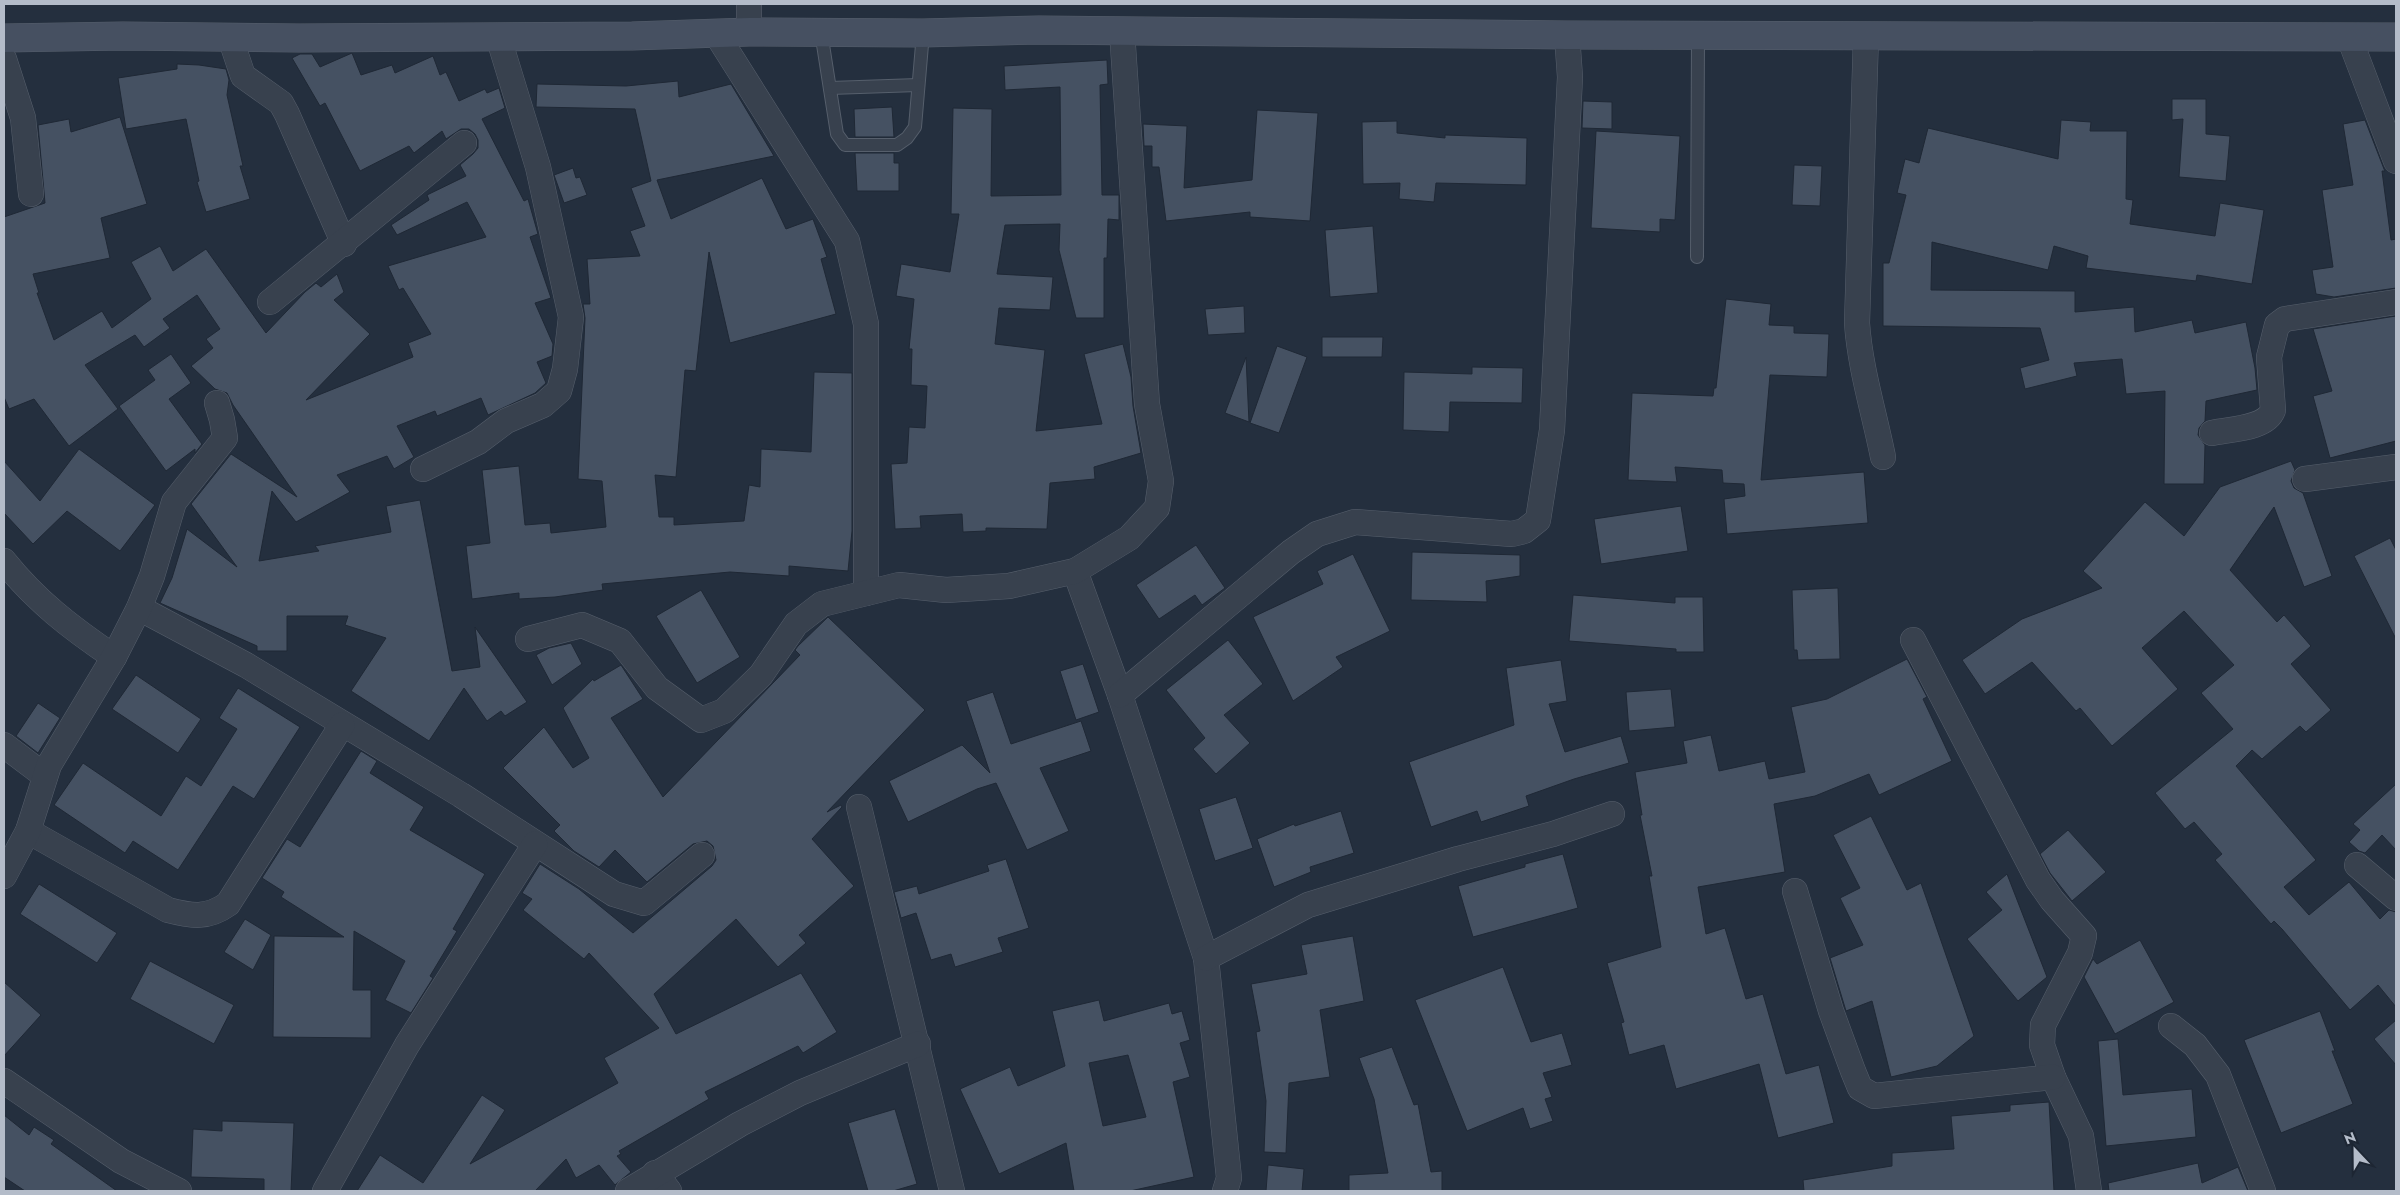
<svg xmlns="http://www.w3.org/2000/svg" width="2400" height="1195" viewBox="0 0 2400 1195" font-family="Jost,sans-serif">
<rect width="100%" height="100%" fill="#242f3e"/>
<!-- building -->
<g fill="#455162" stroke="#1f2835" fill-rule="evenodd">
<path d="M 352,53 L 361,75 L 392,65 L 395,73 L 433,56 L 440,75 L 446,72 L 459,101 L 485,89 L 487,93 L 499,88 L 505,108 L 482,119 L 524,201 L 528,199 L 538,234 L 530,237 L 551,298 L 535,303 L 553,344 L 552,356 L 537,362 L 546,383 L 535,393 L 488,415 L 481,398 L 437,416 L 435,411 L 397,426 L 414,457 L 394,469 L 387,456 L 337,475 L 350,492 L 296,522 L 272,491 L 259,561 L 319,551 L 315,546 L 391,532 L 386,506 L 420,500 L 452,671 L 480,667 L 475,627 L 527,702 L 505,716 L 501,711 L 487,721 L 464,688 L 429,741 L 351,691 L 386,638 L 345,625 L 348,616 L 287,616 L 287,651 L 257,651 L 257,646 L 160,603 L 172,578 L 187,529 L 237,567 L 191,504 L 231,454 L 297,497 L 233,405 L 227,393 L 215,389 L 191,366 L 213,348 L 206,339 L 220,329 L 197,295 L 163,319 L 170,328 L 144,347 L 135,335 L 85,365 L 118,409 L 69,446 L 34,399 L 9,409 L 4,397 L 4,217 L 45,203 L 38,125 L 69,119 L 71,132 L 120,117 L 147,204 L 101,218 L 110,258 L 33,274 L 39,293 L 37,293 L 54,340 L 102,311 L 112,328 L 151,299 L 131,262 L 160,246 L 173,271 L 206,249 L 266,333 L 305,292 L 316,283 L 321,287 L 337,274 L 344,292 L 334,300 L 370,334 L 306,400 L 413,357 L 408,343 L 431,334 L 403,288 L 399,290 L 388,266 L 486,237 L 467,202 L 397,235 L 391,225 L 429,200 L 427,195 L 466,176 L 460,165 L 473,154 L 478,148 L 478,140 L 475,134 L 469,129 L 461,129 L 446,139 L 442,131 L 414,153 L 409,146 L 360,171 L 325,103 L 320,106 L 292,58 L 300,54 L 312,54 L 320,67 Z"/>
<path d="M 1107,60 L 1108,84 L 1100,85 L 1102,195 L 1119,195 L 1119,220 L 1108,219 L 1107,258 L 1104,258 L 1104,318 L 1076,318 L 1059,250 L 1060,224 L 1005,225 L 997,274 L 1053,277 L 1050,310 L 999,308 L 995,344 L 1045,350 L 1036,431 L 1102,424 L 1084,354 L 1123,344 L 1131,377 L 1133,406 L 1141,453 L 1094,467 L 1095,479 L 1050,483 L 1047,529 L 986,528 L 986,531 L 963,532 L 962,514 L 920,516 L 921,528 L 895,529 L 891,464 L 907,463 L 909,427 L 925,428 L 927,386 L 911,385 L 912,349 L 909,349 L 914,299 L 896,296 L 901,264 L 950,272 L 959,214 L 951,214 L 953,108 L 992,109 L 991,196 L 1061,195 L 1060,87 L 1005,90 L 1004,66 Z"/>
<path d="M 177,64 L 199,65 L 226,69 L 229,80 L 227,95 L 243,166 L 240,166 L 250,199 L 206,212 L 197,182 L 199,181 L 186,119 L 126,129 L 118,78 L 177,69 Z"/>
<path d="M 678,81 L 679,97 L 731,84 L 774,156 L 657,180 L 671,219 L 762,178 L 786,229 L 813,219 L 827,257 L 821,259 L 836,314 L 730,343 L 709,252 L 696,371 L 685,370 L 676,477 L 655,475 L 659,517 L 674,517 L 674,525 L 744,521 L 749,485 L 760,487 L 761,449 L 811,452 L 814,372 L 852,373 L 852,531 L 848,571 L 789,566 L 789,576 L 730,572 L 602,584 L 603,590 L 555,597 L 519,599 L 519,593 L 472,599 L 466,546 L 490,543 L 482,470 L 519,466 L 525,525 L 550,523 L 551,533 L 606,527 L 602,481 L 578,479 L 585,318 L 583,304 L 590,304 L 587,259 L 640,256 L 630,231 L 645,226 L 631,188 L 651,181 L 635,109 L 536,107 L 537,84 L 626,86 Z"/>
<path d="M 2172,99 L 2206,99 L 2206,134 L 2230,136 L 2226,181 L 2179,177 L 2183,119 L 2172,120 Z"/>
<path d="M 1583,101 L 1612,102 L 1612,129 L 1582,128 Z"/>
<path d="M 892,107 L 894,137 L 855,137 L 854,109 Z"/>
<path d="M 1257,110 L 1318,113 L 1310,221 L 1250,217 L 1250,212 L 1166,221 L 1159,167 L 1152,167 L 1152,146 L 1144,146 L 1143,124 L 1187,126 L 1184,188 L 1252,180 Z"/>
<path d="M 2061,120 L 2091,122 L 2090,131 L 2127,131 L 2126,199 L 2133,200 L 2130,224 L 2215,236 L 2220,203 L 2264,210 L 2252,284 L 2197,275 L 2196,281 L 2086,268 L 2088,256 L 2054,246 L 2048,270 L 1932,242 L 1931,290 L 2075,291 L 2075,312 L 2134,307 L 2135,332 L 2192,320 L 2195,333 L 2246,322 L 2255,368 L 2257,390 L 2206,401 L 2205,421 L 2199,428 L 2198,435 L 2205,445 L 2204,484 L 2164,484 L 2165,391 L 2126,394 L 2122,359 L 2074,363 L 2077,376 L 2025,389 L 2020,368 L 2049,360 L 2040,328 L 1883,326 L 1883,263 L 1889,263 L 1906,195 L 1897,193 L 1905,159 L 1919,163 L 1928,128 L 2058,159 Z"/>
<path d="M 2365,120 L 2384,169 L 2385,171 L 2382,171 L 2391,240 L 2396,239 L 2396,288 L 2334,297 L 2316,294 L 2312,270 L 2333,267 L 2322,190 L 2353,185 L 2343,124 Z"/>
<path d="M 1397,121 L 1397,133 L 1445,138 L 1445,135 L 1527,138 L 1526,185 L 1436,183 L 1434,202 L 1399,199 L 1400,183 L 1363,184 L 1362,122 Z"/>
<path d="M 1596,131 L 1680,136 L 1675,220 L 1660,219 L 1660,232 L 1591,228 Z"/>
<path d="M 855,153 L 894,153 L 894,163 L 899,163 L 899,191 L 857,191 Z"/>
<path d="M 1794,165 L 1822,166 L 1820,206 L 1792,205 Z"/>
<path d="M 573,168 L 576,178 L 580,177 L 587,195 L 564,203 L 554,175 Z"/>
<path d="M 1373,226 L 1378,293 L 1330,297 L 1325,230 Z"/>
<path d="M 1726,299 L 1771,304 L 1769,325 L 1794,326 L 1794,333 L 1829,334 L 1827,377 L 1770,375 L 1761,480 L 1864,472 L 1868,523 L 1727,534 L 1724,499 L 1745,496 L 1744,484 L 1723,483 L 1722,470 L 1675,467 L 1677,482 L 1628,480 L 1632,393 L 1713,396 L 1714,388 L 1716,388 Z"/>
<path d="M 1244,306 L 1245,333 L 1208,335 L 1205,309 Z"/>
<path d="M 2396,316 L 2396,441 L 2330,458 L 2313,396 L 2332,391 L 2313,329 Z"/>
<path d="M 1322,337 L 1383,337 L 1382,357 L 1322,357 Z"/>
<path d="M 1277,346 L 1307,357 L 1279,433 L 1250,423 Z"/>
<path d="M 171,354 L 191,383 L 169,399 L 202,444 L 195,453 L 195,449 L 166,471 L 119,406 L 155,380 L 148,370 Z"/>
<path d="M 1246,357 L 1249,422 L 1225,413 Z"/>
<path d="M 1472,367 L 1523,368 L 1522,403 L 1450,402 L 1449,432 L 1403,430 L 1404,372 L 1472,374 Z"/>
<path d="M 79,449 L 155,505 L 120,551 L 67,511 L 33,544 L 4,513 L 4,461 L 40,501 Z"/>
<path d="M 2291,461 L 2295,470 L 2291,481 L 2294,488 L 2303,493 L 2332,576 L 2304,587 L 2274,507 L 2230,570 L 2277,622 L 2284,615 L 2311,646 L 2291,664 L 2331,710 L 2306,732 L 2300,726 L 2262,759 L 2252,750 L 2236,766 L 2316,860 L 2284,887 L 2309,915 L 2349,882 L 2380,919 L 2389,910 L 2396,912 L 2396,1007 L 2378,985 L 2350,1010 L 2282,929 L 2274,921 L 2271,924 L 2215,860 L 2222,854 L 2194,822 L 2185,829 L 2155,793 L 2233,729 L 2201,693 L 2234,665 L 2184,611 L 2142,648 L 2178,689 L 2112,746 L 2080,708 L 2076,711 L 2032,662 L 1985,694 L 1962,660 L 2022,619 L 2102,588 L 2083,571 L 2145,502 L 2184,536 L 2220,487 Z"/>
<path d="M 1681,506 L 1688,551 L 1601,564 L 1594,519 Z"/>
<path d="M 2390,538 L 2396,550 L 2396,639 L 2354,556 Z"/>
<path d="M 1196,545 L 1225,588 L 1202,605 L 1195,595 L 1159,619 L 1136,585 Z"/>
<path d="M 1412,552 L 1520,555 L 1520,576 L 1486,581 L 1487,602 L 1411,600 Z"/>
<path d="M 1353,554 L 1390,631 L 1336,657 L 1343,667 L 1293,701 L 1253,617 L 1323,584 L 1317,571 Z"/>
<path d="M 1838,588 L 1840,659 L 1798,660 L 1797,650 L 1794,650 L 1792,590 Z"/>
<path d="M 701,590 L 740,657 L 697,683 L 656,616 Z"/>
<path d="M 1573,595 L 1675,603 L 1675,597 L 1703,597 L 1704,652 L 1676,652 L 1676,649 L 1569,641 Z"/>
<path d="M 828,617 L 925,710 L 827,812 L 841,805 L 842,807 L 812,839 L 854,886 L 799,935 L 806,943 L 778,967 L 736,919 L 654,994 L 676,1034 L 801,973 L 837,1032 L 803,1053 L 798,1046 L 705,1092 L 709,1099 L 619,1151 L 621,1154 L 617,1156 L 631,1172 L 615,1185 L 599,1165 L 576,1178 L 566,1159 L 535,1191 L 357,1191 L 380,1155 L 423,1183 L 482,1095 L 505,1110 L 470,1164 L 618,1083 L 604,1058 L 659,1028 L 589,953 L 584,959 L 523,910 L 532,899 L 522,893 L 540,864 L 579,889 L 633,933 L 712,866 L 716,860 L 713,846 L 707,841 L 693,844 L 647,882 L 615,850 L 599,867 L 574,851 L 554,831 L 560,825 L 503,768 L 544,727 L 573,768 L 589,758 L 563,708 L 593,679 L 594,681 L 621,665 L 643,699 L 611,718 L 663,797 L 800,655 L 795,650 L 798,646 Z"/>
<path d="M 1228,640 L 1263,684 L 1224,715 L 1250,743 L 1216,774 L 1193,749 L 1205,738 L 1166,690 Z"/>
<path d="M 571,643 L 582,664 L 552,685 L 536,655 L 549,648 Z"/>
<path d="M 1907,659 L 1927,697 L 1923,699 L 1952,761 L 1879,795 L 1869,774 L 1815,796 L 1774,804 L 1785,872 L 1698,887 L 1706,934 L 1725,928 L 1746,999 L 1763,994 L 1786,1074 L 1819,1065 L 1834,1123 L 1778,1138 L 1759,1064 L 1676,1089 L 1664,1045 L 1629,1055 L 1621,1023 L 1624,1022 L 1607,963 L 1661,947 L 1649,876 L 1652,876 L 1640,815 L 1642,815 L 1635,772 L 1687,763 L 1683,741 L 1711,735 L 1719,771 L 1765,761 L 1769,779 L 1805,772 L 1791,707 L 1827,699 Z"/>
<path d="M 1561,660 L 1567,701 L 1549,704 L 1565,752 L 1621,736 L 1629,763 L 1574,779 L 1526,796 L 1529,806 L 1481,822 L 1477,811 L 1431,827 L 1409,762 L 1514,725 L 1506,668 Z"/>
<path d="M 1083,664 L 1099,712 L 1076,720 L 1060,671 Z"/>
<path d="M 136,675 L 201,719 L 178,753 L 112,709 Z"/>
<path d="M 238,688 L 300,727 L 254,799 L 233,786 L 178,870 L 133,841 L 125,853 L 54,805 L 83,763 L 161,816 L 186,776 L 201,786 L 237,729 L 219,718 Z"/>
<path d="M 1671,689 L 1675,727 L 1629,731 L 1626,692 Z"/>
<path d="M 993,692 L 1011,744 L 1081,721 L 1091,751 L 1040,768 L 1069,831 L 1027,850 L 996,783 L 977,789 L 908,822 L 889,781 L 962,745 L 990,773 L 966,701 Z"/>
<path d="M 38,703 L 60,718 L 38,753 L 16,736 Z"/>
<path d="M 361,751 L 377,761 L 370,773 L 424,807 L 410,830 L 485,874 L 453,929 L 457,931 L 430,976 L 433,978 L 411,1013 L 385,1000 L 405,961 L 354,931 L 353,990 L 371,990 L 371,1038 L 273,1037 L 274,936 L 344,937 L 281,897 L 284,892 L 262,878 L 287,839 L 300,847 Z"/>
<path d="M 2396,784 L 2396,850 L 2382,835 L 2365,853 L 2359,851 L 2349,842 L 2360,830 L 2353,824 Z"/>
<path d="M 1236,797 L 1253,848 L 1215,861 L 1199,809 Z"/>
<path d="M 1341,811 L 1354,853 L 1310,867 L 1311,872 L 1274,887 L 1257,839 L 1294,824 L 1295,826 Z"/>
<path d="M 1871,816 L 1907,890 L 1921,883 L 1974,1036 L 1937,1066 L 1891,1077 L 1872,1001 L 1846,1011 L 1830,958 L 1863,945 L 1840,898 L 1860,888 L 1833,835 Z"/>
<path d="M 2068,830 L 2106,872 L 2072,901 L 2050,873 L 2040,854 Z"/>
<path d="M 1563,854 L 1578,908 L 1473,937 L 1458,886 L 1525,867 L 1525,864 Z"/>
<path d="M 1006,859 L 1029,928 L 998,938 L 1003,952 L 955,967 L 951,954 L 931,960 L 916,913 L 901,918 L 894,892 L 917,886 L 919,894 L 989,871 L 987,865 Z"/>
<path d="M 2007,874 L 2047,977 L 2018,1001 L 1967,939 L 2002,910 L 1986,892 Z"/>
<path d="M 39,884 L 117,933 L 97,963 L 20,914 Z"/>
<path d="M 245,919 L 271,935 L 253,970 L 224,952 Z"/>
<path d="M 1353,936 L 1364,1001 L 1320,1010 L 1330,1077 L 1289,1083 L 1286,1153 L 1264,1152 L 1266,1101 L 1256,1032 L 1260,1031 L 1251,984 L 1307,974 L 1301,945 Z"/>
<path d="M 2140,940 L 2174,1002 L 2115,1034 L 2084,977 L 2093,959 L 2097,964 Z"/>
<path d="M 150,961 L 234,1005 L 214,1044 L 130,999 Z"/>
<path d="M 1503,967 L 1531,1042 L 1562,1033 L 1572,1065 L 1543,1073 L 1552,1097 L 1545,1099 L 1553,1121 L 1530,1129 L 1523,1108 L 1467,1131 L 1415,1000 Z"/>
<path d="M 4,982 L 41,1015 L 4,1056 Z"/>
<path d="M 1099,1000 L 1104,1021 L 1169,1003 L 1172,1014 L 1182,1011 L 1190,1040 L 1180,1043 L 1190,1077 L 1173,1082 L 1194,1177 L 1130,1191 L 1074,1191 L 1066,1143 L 999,1174 L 960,1089 L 1010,1067 L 1018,1086 L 1065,1066 L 1052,1011 ZM 1128,1055 L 1146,1117 L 1103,1126 L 1089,1063 Z"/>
<path d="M 2320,1011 L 2335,1051 L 2332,1051 L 2353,1104 L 2281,1133 L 2244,1040 Z"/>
<path d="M 2396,1020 L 2396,1065 L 2374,1039 Z"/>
<path d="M 2118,1039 L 2123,1095 L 2192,1089 L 2196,1137 L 2106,1146 L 2098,1041 Z"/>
<path d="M 1392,1047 L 1414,1105 L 1418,1104 L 1431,1172 L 1442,1171 L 1442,1191 L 1349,1191 L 1349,1175 L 1388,1173 L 1374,1099 L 1359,1058 Z"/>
<path d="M 2049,1102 L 2054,1191 L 1804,1191 L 1803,1180 L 1892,1166 L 1892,1153 L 1954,1149 L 1951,1116 L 2010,1111 L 2010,1105 Z"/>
<path d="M 895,1109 L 917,1184 L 893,1191 L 868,1191 L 848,1123 Z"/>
<path d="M 4,1115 L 29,1135 L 34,1127 L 54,1140 L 51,1144 L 117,1191 L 25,1191 L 4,1177 Z"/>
<path d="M 222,1121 L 294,1123 L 291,1191 L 264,1191 L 264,1179 L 191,1177 L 193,1129 L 222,1131 Z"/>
<path d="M 2198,1163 L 2202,1183 L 2238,1167 L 2248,1191 L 2109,1191 L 2108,1183 Z"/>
<path d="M 1268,1165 L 1304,1169 L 1302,1191 L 1266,1191 Z"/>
</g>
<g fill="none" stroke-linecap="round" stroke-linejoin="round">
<!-- lane casing -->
<g stroke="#565f6c" stroke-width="14">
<g id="lane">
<path d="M 821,32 L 837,134 L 845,145 L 897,145 L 907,138 L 915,127 L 923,33"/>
<path d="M 830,88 L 918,85"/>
<path d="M 1697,257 L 1698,36"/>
</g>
</g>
<!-- street casing -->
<g stroke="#565f6c" stroke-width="26">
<g id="street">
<path d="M 749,4 L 749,32"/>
<path d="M 717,35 L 847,241 L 866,324 L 866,593"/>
<path d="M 1866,36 L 1857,323 C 1860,368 1874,412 1883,457"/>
<path d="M 230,37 L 243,76 L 281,103 L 287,114 L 344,244"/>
<path d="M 2349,37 L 2396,161"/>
<path d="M 4,59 L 23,118 L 31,194"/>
<path d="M 270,302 L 464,143"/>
<path d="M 2212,433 C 2230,429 2266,429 2273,410 L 2269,357 L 2277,325 L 2285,319 L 2396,302"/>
<path d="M 423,469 L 478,442 L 506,421 L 543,405 L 559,391 L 565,369 L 571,317 L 538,167 L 498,36"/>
<path d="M 2305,479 L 2396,467"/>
<path d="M 4,561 C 36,601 71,628 114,657"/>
<path d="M 1075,571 L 1120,695 L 1206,958 L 1229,1178 L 1225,1191"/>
<path d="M 139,608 L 246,665 L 461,795 L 614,894 L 644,903 L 702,855"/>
<path d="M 528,639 L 582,625 L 620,641 L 657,688 L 701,720 L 724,711 L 761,675 L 796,624 L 822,604 L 899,585 L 946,590 L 1009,586 L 1075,571 L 1129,538 L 1157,508 L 1161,481 L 1147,404 L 1122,31"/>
<path d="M 1913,640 L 2038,880 L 2052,900 L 2084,936 L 2080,953 L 2043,1025 L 2042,1045 L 2053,1077 L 2081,1136 L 2089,1191"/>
<path d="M 1120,695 L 1291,552 L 1317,534 L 1355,522 L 1512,534 L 1524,531 L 1538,520 L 1552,430 L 1570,77 L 1567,35"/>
<path d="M 4,745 L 45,776"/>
<path d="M 859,807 L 952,1191"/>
<path d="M 28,831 L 168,910 C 191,916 207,919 228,904 L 342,725"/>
<path d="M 2357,865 L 2396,898"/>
<path d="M 4,876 L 28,831 L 49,765 L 114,657 L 139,608 L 152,576 L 174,502 L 225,438 L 222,420 L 217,403"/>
<path d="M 1795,891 L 1831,1011 L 1853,1071 L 1860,1088 L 1874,1096 L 2053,1077"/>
<path d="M 1206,958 L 1308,905 L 1458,859 L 1553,834 L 1612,814"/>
<path d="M 2171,1026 L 2195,1045 L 2218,1075 L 2263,1191"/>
<path d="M 4,1081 L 121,1161 L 179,1191"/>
<path d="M 655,1173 L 669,1191"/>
<path d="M 325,1191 L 407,1045 L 535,844"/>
<path d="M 628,1191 L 740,1124 L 800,1093 L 918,1044"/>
</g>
</g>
<!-- secondary casing -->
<g stroke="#565f6c" stroke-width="29">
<path id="secondary" d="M 4,38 L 123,36 L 299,38 L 632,36 L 749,32 L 923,33 L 1039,30 L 1567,35 L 2396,37"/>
</g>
<!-- lane -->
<use href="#lane" stroke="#38414e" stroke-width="12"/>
<!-- street -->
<use href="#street" stroke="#38414e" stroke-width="25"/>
<!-- secondary -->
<use href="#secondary" stroke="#465061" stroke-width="28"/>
</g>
<!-- border -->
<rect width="2400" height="1195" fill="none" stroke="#b4bcc9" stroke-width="10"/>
<!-- north arrow -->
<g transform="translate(2355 1150) rotate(338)" stroke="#1d2633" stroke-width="4" paint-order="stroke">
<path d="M0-4L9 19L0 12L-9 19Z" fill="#b4bcc9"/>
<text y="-8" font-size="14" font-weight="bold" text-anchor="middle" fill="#b4bcc9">N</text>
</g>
</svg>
